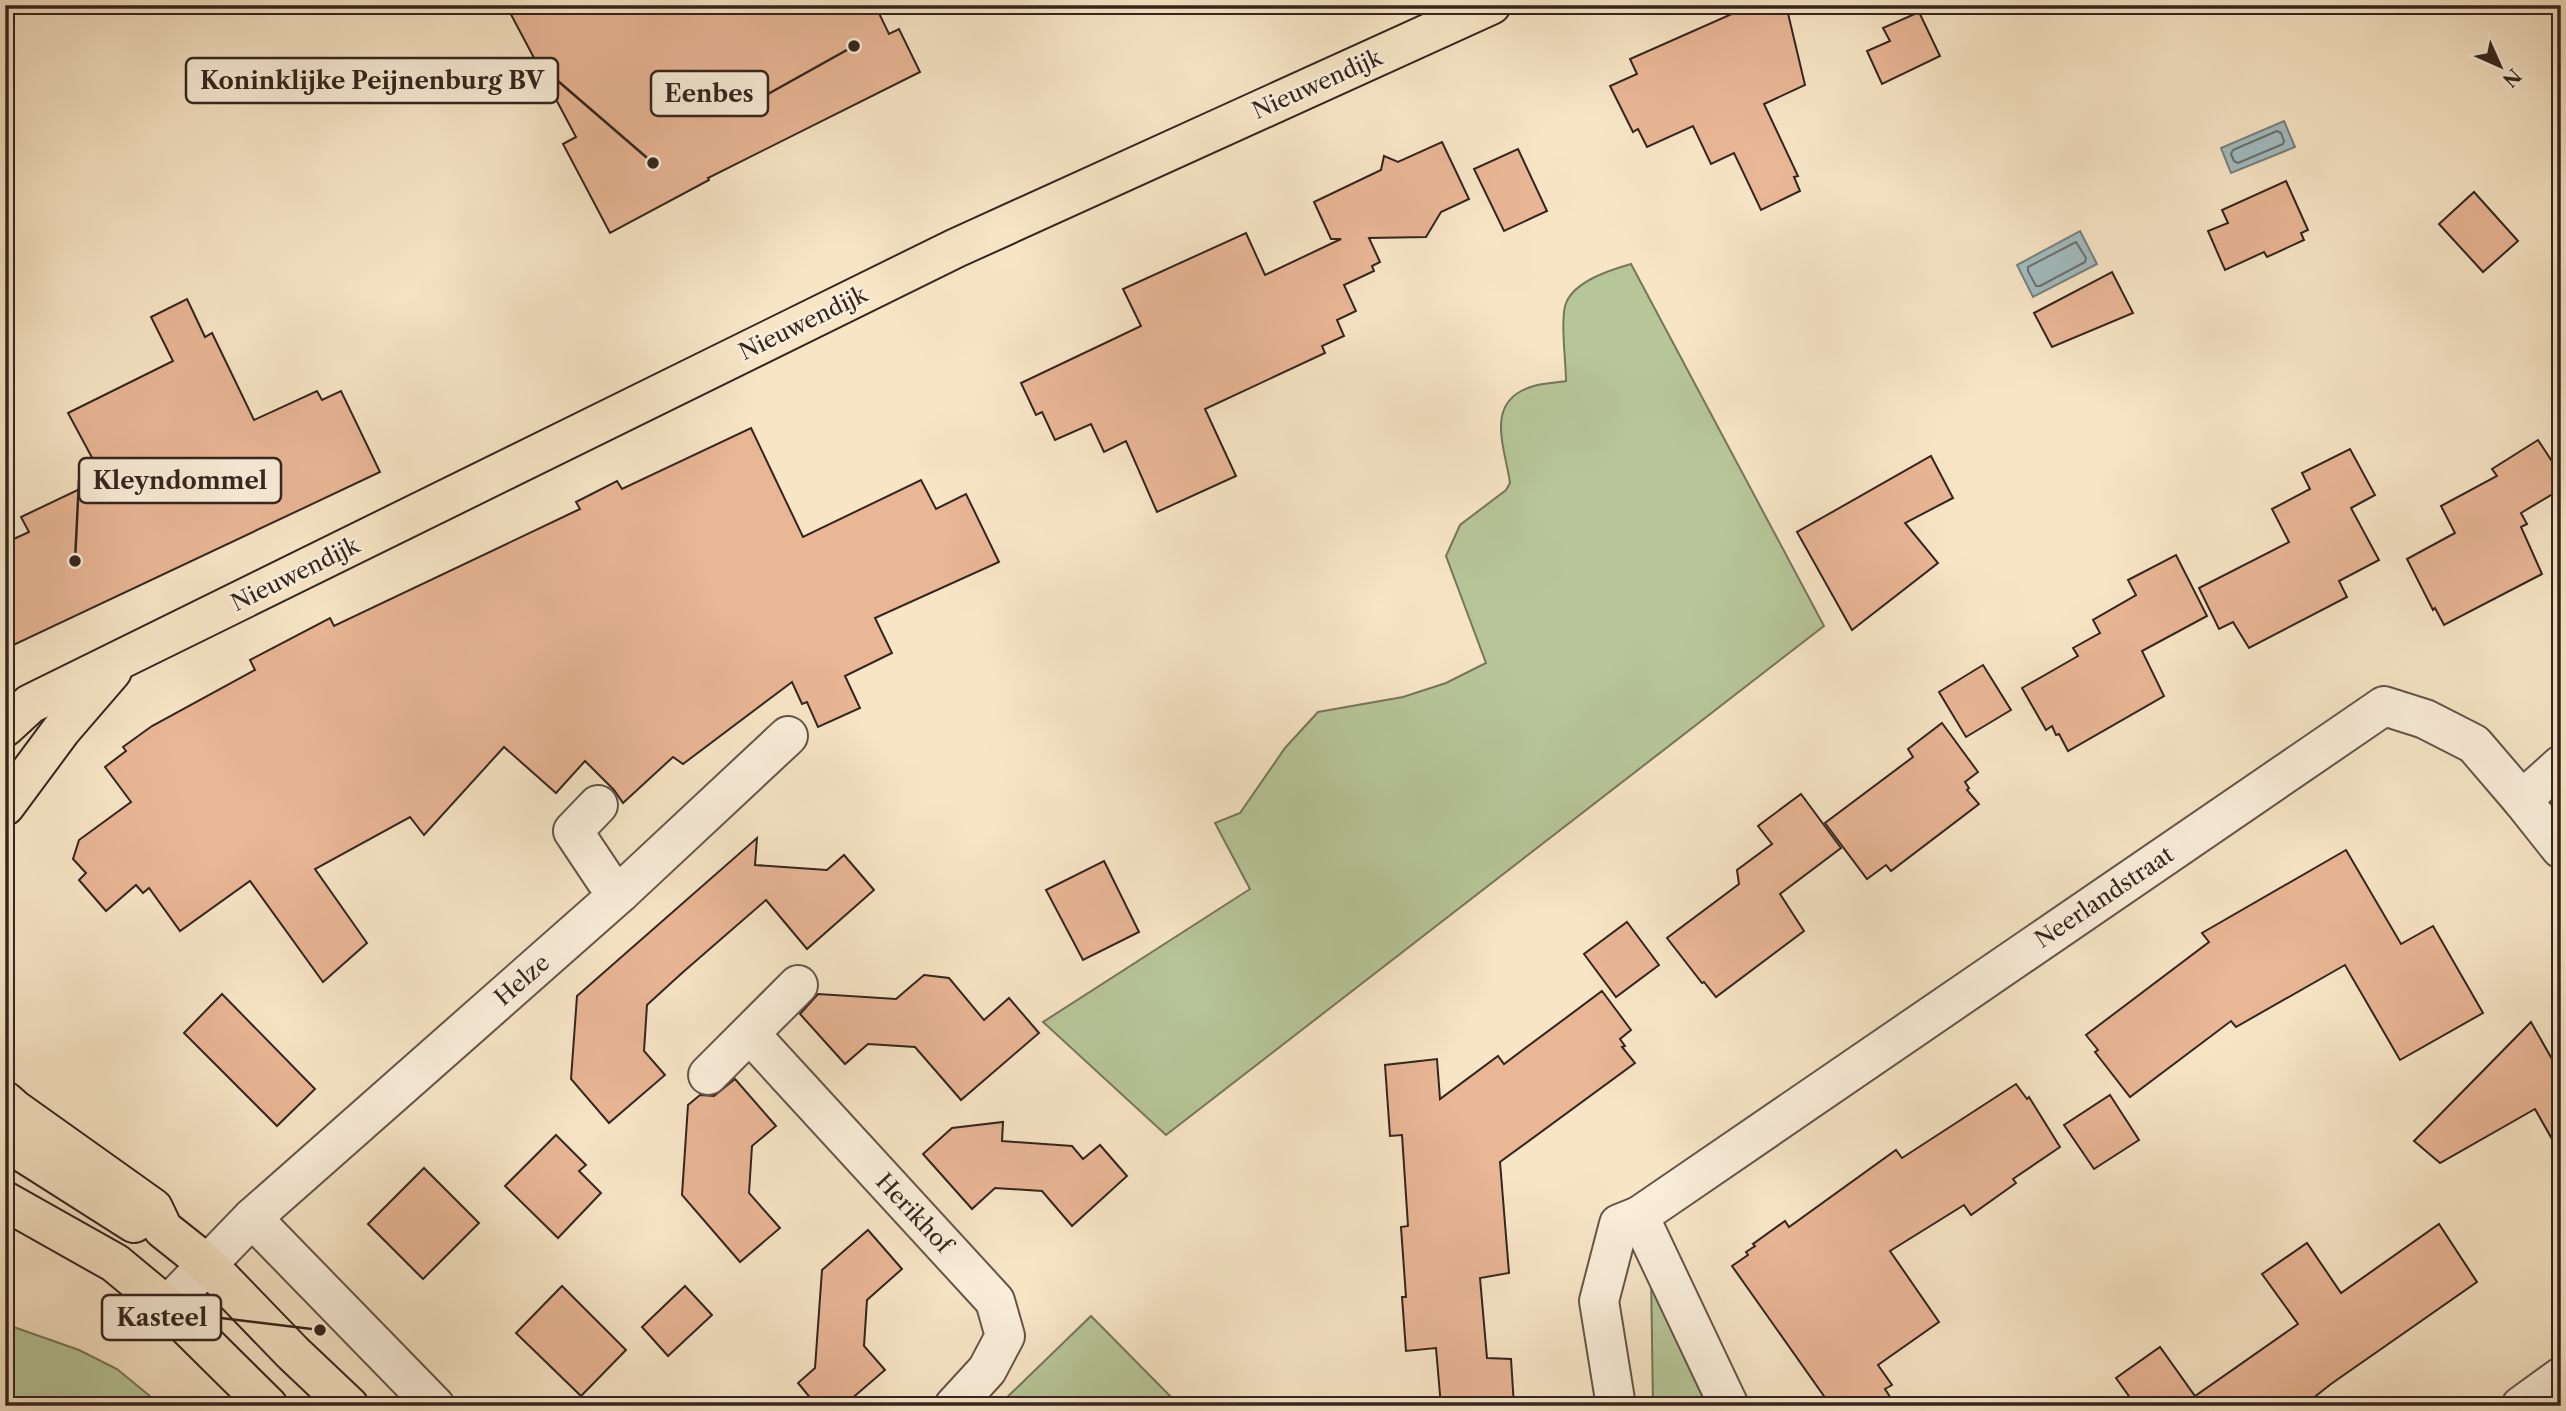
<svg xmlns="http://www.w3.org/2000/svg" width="2566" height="1411" viewBox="0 0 2566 1411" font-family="'Libre Caslon Text',serif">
<rect width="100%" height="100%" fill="#f7e5c6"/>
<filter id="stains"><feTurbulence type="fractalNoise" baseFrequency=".00286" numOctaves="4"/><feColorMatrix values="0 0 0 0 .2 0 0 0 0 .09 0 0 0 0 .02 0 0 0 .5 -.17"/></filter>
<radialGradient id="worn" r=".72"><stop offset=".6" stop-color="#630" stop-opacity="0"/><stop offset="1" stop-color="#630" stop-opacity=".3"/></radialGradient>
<!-- green -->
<g fill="#b7c699" stroke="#76765c" stroke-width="2">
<path d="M 1631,264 L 1824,626 L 1166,1135 L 1043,1022 L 1250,889 L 1215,823 L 1240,813 L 1285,748 L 1318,712 L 1403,697 L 1446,683 L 1486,663 L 1446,556 L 1460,525 L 1506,490 L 1510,483 C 1505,447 1483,400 1534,386 C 1544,383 1556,383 1566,381 C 1566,363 1560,318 1566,303 C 1575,281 1610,270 1631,264 Z"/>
<path d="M 1651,1272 L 1712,1406 L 1653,1406 Z"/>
<path d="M 1091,1316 L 1180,1406 L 998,1406 Z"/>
<path d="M 5,1324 L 79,1350 L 117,1369 L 162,1406 L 5,1406 Z"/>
</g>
<!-- water -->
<g fill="#a2bcc0" stroke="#768080" stroke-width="2">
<path d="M 2284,121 L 2295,147 L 2231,173 L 2221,148 Z"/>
<path d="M 2080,231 L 2097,264 L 2033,297 L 2017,265 Z"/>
</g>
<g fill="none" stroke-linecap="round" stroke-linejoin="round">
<!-- shore -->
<g stroke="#6b7070" stroke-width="2">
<path d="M 2277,131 L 2281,133 L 2284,141 L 2283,144 L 2238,163 L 2234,161 L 2231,154 L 2233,150 Z"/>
<path d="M 2076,242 L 2086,258 L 2085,262 L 2040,286 L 2036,286 L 2028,271 L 2028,267 Z"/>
</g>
</g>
<!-- building -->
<g fill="#e9b696" stroke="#34251f" stroke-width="2">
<path d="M 506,5 L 875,5 L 889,34 L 899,29 L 920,72 L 708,178 L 709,180 L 610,233 L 563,144 L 576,137 Z"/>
<path d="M 1752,5 L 1786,5 L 1805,85 L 1764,104 L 1798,176 L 1794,177 L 1800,191 L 1761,210 L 1734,153 L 1711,164 L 1693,126 L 1647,147 L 1638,129 L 1633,132 L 1610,86 L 1637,74 L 1630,59 Z"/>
<path d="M 1919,12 L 1940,56 L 1882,84 L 1867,51 L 1890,41 L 1883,28 Z"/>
<path d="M 1442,142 L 1469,199 L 1441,212 L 1426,237 L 1369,238 L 1380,262 L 1372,266 L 1374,271 L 1344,285 L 1356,311 L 1337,320 L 1344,336 L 1322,346 L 1325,353 L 1205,409 L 1236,476 L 1157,512 L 1126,441 L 1104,452 L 1091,424 L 1055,440 L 1042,412 L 1036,415 L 1021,383 L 1141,326 L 1123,289 L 1246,233 L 1265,275 L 1341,239 L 1331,239 L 1314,202 L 1381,170 L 1384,156 L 1398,162 Z"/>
<path d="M 1518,149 L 1547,211 L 1504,231 L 1474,169 Z"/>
<path d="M 2286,181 L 2308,230 L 2301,233 L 2304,240 L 2267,257 L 2264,252 L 2225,270 L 2208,231 L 2228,223 L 2222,210 Z"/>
<path d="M 2474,192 L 2518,241 L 2483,272 L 2439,224 Z"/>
<path d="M 2112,272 L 2133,313 L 2052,347 L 2034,313 Z"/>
<path d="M 187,299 L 205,337 L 212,333 L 254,420 L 317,391 L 322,400 L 341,391 L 380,472 L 5,649 L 5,543 L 29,532 L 21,517 L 103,478 L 68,413 L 173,361 L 151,317 Z"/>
<path d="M 751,428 L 803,537 L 921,480 L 936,509 L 966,494 L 999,562 L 875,618 L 892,653 L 845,676 L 860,708 L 818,727 L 807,702 L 802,704 L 792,682 L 683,764 L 673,757 L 623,803 L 614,790 L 585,761 L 556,793 L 504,747 L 424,835 L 410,817 L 315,869 L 367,943 L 323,982 L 250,881 L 180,931 L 149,888 L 143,893 L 136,885 L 106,911 L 79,880 L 86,873 L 73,859 L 79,840 L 131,802 L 105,767 L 126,751 L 123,747 L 152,726 L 255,670 L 250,660 L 330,618 L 334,626 L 580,509 L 576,502 L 617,481 L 622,489 Z"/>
<path d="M 2538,440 L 2561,475 L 2561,489 L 2521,513 L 2527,524 L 2521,527 L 2542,574 L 2444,625 L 2435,608 L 2433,610 L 2407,559 L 2455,533 L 2441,506 L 2497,476 L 2492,469 Z"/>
<path d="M 2350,449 L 2375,495 L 2351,508 L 2379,560 L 2339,581 L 2347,597 L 2249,648 L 2233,622 L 2219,629 L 2199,588 L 2289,542 L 2272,509 L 2310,489 L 2302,473 Z"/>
<path d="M 1931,456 L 1953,498 L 1905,523 L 1938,563 L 1852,630 L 1797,532 Z"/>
<path d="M 2176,555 L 2207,616 L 2142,651 L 2164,696 L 2068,751 L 2059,734 L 2056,735 L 2052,726 L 2046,730 L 2022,688 L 2078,656 L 2073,648 L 2100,633 L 2093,620 L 2136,595 L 2128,580 Z"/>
<path d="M 1983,665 L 2011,710 L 1966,737 L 1939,692 Z"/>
<path d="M 1942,723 L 1978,772 L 1965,782 L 1969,788 L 1967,790 L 1979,804 L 1891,871 L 1886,865 L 1867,879 L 1825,823 L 1913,757 L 1908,749 Z"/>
<path d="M 1801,794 L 1841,848 L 1780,894 L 1804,931 L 1716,997 L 1704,982 L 1702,983 L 1667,938 L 1739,884 L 1737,870 L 1772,844 L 1758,826 Z"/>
<path d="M 757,838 L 755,865 L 827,870 L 844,855 L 874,890 L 807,949 L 766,900 L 682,973 L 647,1005 L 644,1051 L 665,1075 L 609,1123 L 571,1079 L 577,996 Z"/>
<path d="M 2346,850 L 2401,944 L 2433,926 L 2483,1013 L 2400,1060 L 2345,965 L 2236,1027 L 2231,1021 L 2130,1097 L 2095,1052 L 2098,1050 L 2086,1035 L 2209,942 L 2202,933 Z"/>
<path d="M 1104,861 L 1139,932 L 1083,960 L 1046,890 Z"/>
<path d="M 1627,922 L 1659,965 L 1616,997 L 1584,954 Z"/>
<path d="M 924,975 L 949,978 L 984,1020 L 1009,998 L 1039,1033 L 961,1100 L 915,1047 L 868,1044 L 845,1064 L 800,1014 L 818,994 L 896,999 Z"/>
<path d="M 1602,991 L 1631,1030 L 1620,1039 L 1625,1046 L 1622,1047 L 1635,1063 L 1500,1162 L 1509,1273 L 1480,1278 L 1487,1358 L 1511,1359 L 1514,1406 L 1441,1406 L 1436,1348 L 1406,1351 L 1402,1297 L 1406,1297 L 1401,1227 L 1408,1226 L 1402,1135 L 1390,1136 L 1385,1065 L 1437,1059 L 1440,1099 L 1498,1056 L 1504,1064 Z"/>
<path d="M 222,994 L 315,1089 L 277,1126 L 184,1033 Z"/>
<path d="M 2531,1022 L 2561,1075 L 2561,1155 L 2535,1109 L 2440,1163 L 2414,1141 Z"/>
<path d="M 735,1079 L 776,1126 L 752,1146 L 749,1193 L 780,1228 L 740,1262 L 682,1195 L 688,1105 L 700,1095 L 714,1096 Z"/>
<path d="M 2016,1084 L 2027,1099 L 2029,1097 L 2060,1147 L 2013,1179 L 2016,1183 L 1971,1215 L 1964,1205 L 1890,1251 L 1939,1322 L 1878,1365 L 1892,1385 L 1885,1389 L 1896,1406 L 1831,1406 L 1732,1266 L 1748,1255 L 1746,1252 L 1755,1246 L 1753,1244 L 1785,1221 L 1789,1227 L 1896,1150 L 1902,1158 Z"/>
<path d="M 2110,1095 L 2139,1140 L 2094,1169 L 2064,1125 Z"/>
<path d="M 1003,1122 L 1002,1141 L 1072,1146 L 1083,1159 L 1100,1145 L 1127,1176 L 1072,1226 L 1042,1191 L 995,1188 L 972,1209 L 923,1154 L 952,1128 Z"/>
<path d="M 556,1135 L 586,1165 L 579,1171 L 601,1193 L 558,1238 L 505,1186 Z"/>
<path d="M 424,1168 L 479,1223 L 423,1279 L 368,1224 Z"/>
<path d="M 2439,1224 L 2477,1282 L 2331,1384 L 2303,1406 L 2136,1406 L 2116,1378 L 2160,1347 L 2195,1396 L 2298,1324 L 2262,1274 L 2307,1243 L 2341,1293 Z"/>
<path d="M 868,1230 L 902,1269 L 867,1300 L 864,1346 L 885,1370 L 843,1406 L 817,1406 L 798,1383 L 815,1368 L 822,1270 Z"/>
<path d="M 562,1286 L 626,1350 L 581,1396 L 516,1333 Z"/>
<path d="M 685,1286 L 712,1315 L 668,1356 L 642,1327 Z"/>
</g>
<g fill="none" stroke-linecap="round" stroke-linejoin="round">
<!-- minor casing -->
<g stroke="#655549" stroke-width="42">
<g id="minor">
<path d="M 2522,800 L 2561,849"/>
<path d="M 598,805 L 573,831 L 605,879 L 620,893"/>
<path d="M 750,1034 L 995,1301 L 1005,1336 L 987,1370 L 954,1406"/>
<path d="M 708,1075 L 798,985"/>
<path d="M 1639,1216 L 1729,1406"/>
<path d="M 252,1218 L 435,1406"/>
<path d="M 167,1306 L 252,1218 L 620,893 L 788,736"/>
<path d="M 1616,1406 L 1599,1301 L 1619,1224 L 1639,1216 L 2384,706 L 2425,719 L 2474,744 L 2522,800 L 2561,765"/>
<path d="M 2521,1406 L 2561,1377"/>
</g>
</g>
<!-- major casing -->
<g stroke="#34251f" stroke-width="42">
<g id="major">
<path d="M 5,727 L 30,704 L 956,248 L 1491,5"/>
<path d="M 5,806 L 62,729 L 112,671"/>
<path d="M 5,1101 L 14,1109 L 153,1208 L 163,1229 L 207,1264 L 293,1353 L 349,1406"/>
<path d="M 5,1141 L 134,1223"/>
<path d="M 5,1201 L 115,1263 L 167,1306 L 268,1406"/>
</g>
</g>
<!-- minor -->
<use href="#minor" stroke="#faeeda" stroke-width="38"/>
<!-- major -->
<use href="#major" stroke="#f7e5c6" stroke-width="38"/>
</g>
<g text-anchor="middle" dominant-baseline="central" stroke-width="5" stroke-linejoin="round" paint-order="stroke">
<!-- street labels -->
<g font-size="23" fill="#34251f" stroke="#faeeda">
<text transform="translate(1317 84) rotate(-24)">Nieuwendijk</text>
<text transform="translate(803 323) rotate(-26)">Nieuwendijk</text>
<text transform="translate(295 574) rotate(-26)">Nieuwendijk</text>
<text transform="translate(2104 897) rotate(-34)">Neerlandstraat</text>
<text transform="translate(522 980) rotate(-41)">Helze</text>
<text transform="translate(914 1213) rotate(47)">Herikhof</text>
</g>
</g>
<!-- callouts -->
<path fill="none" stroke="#34251f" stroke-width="2.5" d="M653 163L558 81M854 46L768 94M75 561L79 480M320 1330L221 1318"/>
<g fill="#34251f" stroke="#faeeda" stroke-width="2.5">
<circle cx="653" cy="163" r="7"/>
<circle cx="854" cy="46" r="7"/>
<circle cx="75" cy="561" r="7"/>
<circle cx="320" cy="1330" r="7"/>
</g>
<g fill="#faeeda" stroke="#34251f" stroke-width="2.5">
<rect x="186" y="58" width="372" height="45" rx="7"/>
<rect x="651" y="71" width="117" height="45" rx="7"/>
<rect x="79" y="458" width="202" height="45" rx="7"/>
<rect x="102" y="1295" width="119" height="45" rx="7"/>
</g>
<g font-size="24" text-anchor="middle" font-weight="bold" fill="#34251f">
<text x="372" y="89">Koninklijke Peijnenburg BV</text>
<text x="709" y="102">Eenbes</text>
<text x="180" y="489">Kleyndommel</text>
<text x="162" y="1326">Kasteel</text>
</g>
<!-- margin -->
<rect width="2566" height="1411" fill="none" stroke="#f7e5c6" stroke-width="28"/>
<rect x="7" y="7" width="2552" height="1397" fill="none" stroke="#34251f" stroke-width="3.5"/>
<rect x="14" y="14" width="2538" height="1383" fill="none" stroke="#34251f" stroke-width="2"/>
<!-- north arrow -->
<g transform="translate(2500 66) rotate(135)" stroke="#faeeda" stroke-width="5" paint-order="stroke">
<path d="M0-5L12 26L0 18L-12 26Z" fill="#34251f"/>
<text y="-10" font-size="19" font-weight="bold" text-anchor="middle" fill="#34251f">N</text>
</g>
<rect width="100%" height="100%" filter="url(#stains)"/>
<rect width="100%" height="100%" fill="url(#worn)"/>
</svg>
